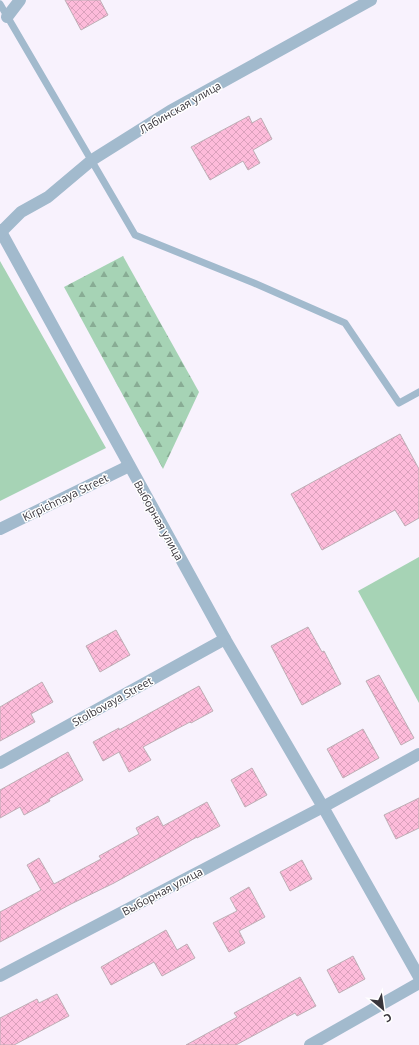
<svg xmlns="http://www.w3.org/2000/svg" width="419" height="1045" viewBox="0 0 419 1045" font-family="'Open Sans',sans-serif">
<defs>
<pattern id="forest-firs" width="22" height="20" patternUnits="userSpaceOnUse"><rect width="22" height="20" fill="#a6d3b5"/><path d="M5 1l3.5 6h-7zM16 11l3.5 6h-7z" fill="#88ac94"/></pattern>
<pattern id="building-cross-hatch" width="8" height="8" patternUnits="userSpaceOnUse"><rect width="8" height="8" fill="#fdbbda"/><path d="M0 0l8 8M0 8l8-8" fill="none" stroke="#daa1bc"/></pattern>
</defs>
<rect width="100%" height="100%" fill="#f8f2fd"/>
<!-- grass -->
<g fill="#a6d3b5">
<path d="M 0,261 L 106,448 L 0,501 Z"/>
<path d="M 419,557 L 419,703 L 358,591 Z"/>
</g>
<!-- forest -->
<path fill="url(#forest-firs)" d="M 123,256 L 199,392 L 163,469 L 64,287 Z"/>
<!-- building -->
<g fill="url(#building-cross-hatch)" stroke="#beaeb5">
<path d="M 65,0 L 100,0 L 108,15 L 81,30 Z"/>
<path d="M 249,116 L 252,123 L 261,118 L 272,139 L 253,150 L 260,163 L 248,170 L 243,161 L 210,180 L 191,147 Z"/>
<path d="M 400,434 L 419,469 L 419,518 L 405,526 L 395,510 L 322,550 L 291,494 Z"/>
<path d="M 308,627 L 322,652 L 324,651 L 341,684 L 302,705 L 271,646 Z"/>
<path d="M 116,630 L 130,655 L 100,672 L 86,646 Z"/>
<path d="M 379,675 L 414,738 L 401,745 L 366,681 Z"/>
<path d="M 42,682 L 53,702 L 31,714 L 35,722 L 0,741 L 0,707 Z"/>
<path d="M 199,686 L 213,711 L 191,723 L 190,722 L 143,747 L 151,760 L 129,772 L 119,752 L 103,761 L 93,742 L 119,728 L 119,730 Z"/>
<path d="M 363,729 L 379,758 L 343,778 L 327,749 Z"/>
<path d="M 68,752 L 83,780 L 49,799 L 50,801 L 24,815 L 20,807 L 0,818 L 0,790 Z"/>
<path d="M 252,768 L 267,795 L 245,807 L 231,780 Z"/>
<path d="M 419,798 L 419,828 L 396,839 L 384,815 Z"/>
<path d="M 207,802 L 220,826 L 197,838 L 197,837 L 114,883 L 71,904 L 0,942 L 0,912 L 41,890 L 27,865 L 39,858 L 54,884 L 101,859 L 99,856 L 139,834 L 136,828 L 158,816 L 163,826 Z"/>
<path d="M 302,860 L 312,879 L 290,891 L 280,872 Z"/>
<path d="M 249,887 L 265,917 L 239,931 L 245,943 L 229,952 L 213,923 L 237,911 L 230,898 Z"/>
<path d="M 166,930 L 177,950 L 187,944 L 195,958 L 162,976 L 154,962 L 111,985 L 101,967 Z"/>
<path d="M 353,956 L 365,979 L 339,993 L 327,970 Z"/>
<path d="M 300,977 L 316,1006 L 297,1016 L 295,1013 L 236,1045 L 186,1045 L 237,1017 L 234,1013 Z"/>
<path d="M 57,994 L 69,1016 L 14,1045 L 0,1045 L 0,1018 L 37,999 L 39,1003 Z"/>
</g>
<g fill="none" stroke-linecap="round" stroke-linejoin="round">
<!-- lane -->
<path stroke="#a2bacd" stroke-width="7" d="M 0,4 L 135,235 L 254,283 L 345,323 L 399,403 L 419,392"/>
<!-- street -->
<g stroke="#a2bacd" stroke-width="12">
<path d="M 7,17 L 20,0"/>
<path d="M 0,230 L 225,639 L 323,807 L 419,977"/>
<path d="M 0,233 L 21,212 L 48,197 L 92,160 L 170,111 L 371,0"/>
<path d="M 0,529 L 129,466"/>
<path d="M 0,763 L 225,639"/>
<path d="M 0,976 L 323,807 L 419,754"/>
<path d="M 310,1045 L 419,983"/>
</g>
</g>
<g text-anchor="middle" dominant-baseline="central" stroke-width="3" stroke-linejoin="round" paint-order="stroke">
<!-- street labels -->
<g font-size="11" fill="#38353b" stroke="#fff">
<text transform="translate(180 107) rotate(-30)">Лабинская улица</text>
<text transform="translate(65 497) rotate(-26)">Kirpichnaya Street</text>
<text transform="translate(159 520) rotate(61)">Выборная улица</text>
<text transform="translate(112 701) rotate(-29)">Stolbovaya Street</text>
<text transform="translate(162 891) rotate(-28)">Выборная улица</text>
</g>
</g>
<!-- north arrow -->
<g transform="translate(383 1009) rotate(151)" stroke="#ffffff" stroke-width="3" paint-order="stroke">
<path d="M0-3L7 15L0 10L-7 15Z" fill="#38353b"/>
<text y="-6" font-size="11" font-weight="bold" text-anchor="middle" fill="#38353b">С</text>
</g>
</svg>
